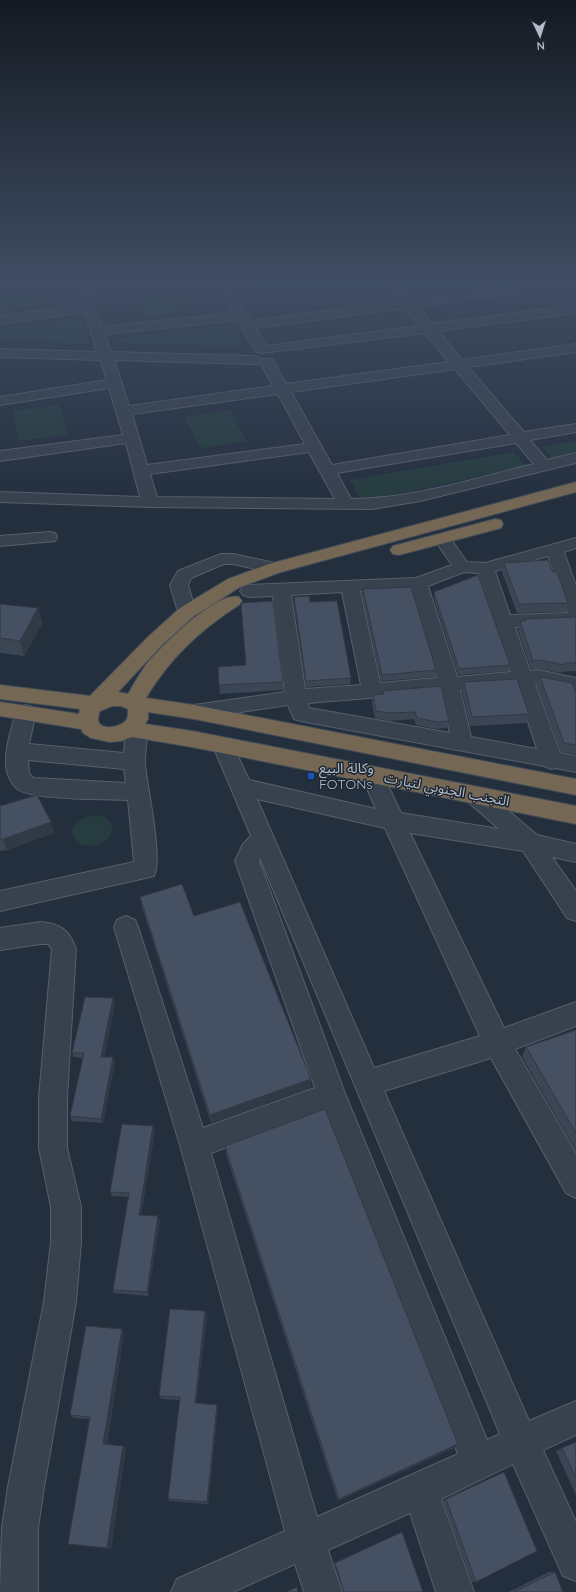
<svg xmlns="http://www.w3.org/2000/svg" width="576" height="1592" viewBox="0 0 576 1592" font-family="Quicksand,'Noto Sans Arabic',sans-serif">
<rect width="100%" height="100%" fill="#242f3e"/>
<!-- green -->
<g fill="#263c3f">
<path d="M 31,288 L 36,307 L 0,311 L 0,292 Z"/>
<path d="M 172,291 L 182,312 L 147,317 L 138,295 Z"/>
<path d="M 81,319 L 89,341 L 87,343 L 0,341 L 0,329 Z"/>
<path d="M 231,325 L 242,346 L 115,343 L 117,339 Z"/>
<path d="M 60,405 L 67,435 L 18,441 L 13,411 Z"/>
<path d="M 230,410 L 246,441 L 200,448 L 185,417 Z"/>
<path d="M 576,441 L 576,453 L 552,459 L 542,447 Z"/>
<path d="M 514,452 L 526,466 L 392,496 L 360,499 L 350,480 Z"/>
<path d="M 96,815 C 131,821 103,857 77,842 C 64,826 81,817 96,815 Z"/>
</g>
<g fill="none" stroke-linecap="round" stroke-linejoin="round">
<!-- minor casing -->
<g stroke="#565f6c" stroke-width="2">
<g id="minor">
<path d="M 0,280 L 11,280 L 9,283 L 0,285 Z"/>
<path d="M 74,280 L 86,280 L 88,286 L 138,280 L 177,280 L 175,283 L 171,284 L 90,293 L 102,327 L 233,313 L 214,280 L 226,280 L 251,321 L 399,301 L 382,280 L 395,280 L 411,300 L 560,280 L 564,281 L 566,284 L 564,287 L 560,288 L 417,306 L 432,324 L 576,305 L 576,313 L 438,331 L 462,360 L 576,344 L 576,352 L 468,367 L 524,432 L 576,424 L 576,432 L 530,440 L 547,460 L 576,453 L 576,463 L 420,501 L 372,509 L 150,507 L 0,502 L 0,492 L 140,497 L 126,443 L 0,461 L 0,451 L 123,435 L 109,388 L 0,405 L 0,397 L 107,380 L 100,360 L 0,357 L 0,349 L 97,352 L 85,312 L 0,324 L 0,316 L 82,305 ZM 405,308 L 419,326 L 266,346 L 255,328 ZM 238,320 L 256,352 L 261,353 L 425,333 L 449,362 L 286,384 L 272,359 L 262,359 L 260,362 L 273,386 L 129,406 L 114,360 L 254,364 L 259,363 L 261,360 L 259,357 L 254,356 L 111,352 L 105,334 ZM 455,369 L 510,435 L 332,465 L 291,392 ZM 278,394 L 305,444 L 147,465 L 132,414 ZM 516,443 L 534,464 C 476,478 411,499 351,499 L 337,473 ZM 309,452 L 335,499 L 157,497 L 150,474 Z"/>
<path d="M 49,532 L 55,533 L 57,537 L 55,541 L 0,546 L 0,536 Z"/>
<path d="M 442,534 L 448,535 L 467,562 L 485,563 L 576,538 L 576,548 L 564,552 L 576,586 L 576,625 L 515,627 L 530,671 L 538,670 L 576,678 L 576,692 L 535,684 L 560,753 L 576,756 L 576,772 L 555,768 L 552,769 L 544,766 L 301,721 L 294,719 L 288,705 L 194,719 L 187,717 L 184,712 L 187,707 L 194,705 L 285,692 L 273,596 L 249,597 L 243,595 L 240,591 L 243,587 L 249,585 L 416,578 L 452,565 L 434,539 L 436,535 ZM 548,556 L 568,613 L 510,615 L 495,571 ZM 464,572 L 478,573 L 511,672 L 457,677 L 428,586 ZM 411,589 L 437,678 L 380,683 L 360,591 ZM 342,592 L 361,685 L 305,689 L 291,595 ZM 516,686 L 537,749 L 471,737 L 460,690 ZM 441,692 L 450,733 L 309,708 L 308,703 Z"/>
<path d="M 221,554 L 233,554 L 275,563 L 281,564 L 284,568 L 281,572 L 275,573 L 233,564 L 224,564 L 191,578 L 188,585 L 196,612 L 194,616 L 187,618 L 180,616 L 178,612 L 170,585 L 178,571 Z"/>
<path d="M 26,705 L 33,707 L 36,712 L 29,744 L 124,753 L 126,730 L 129,725 L 136,723 L 143,725 C 150,736 144,751 145,764 C 147,787 163,858 154,876 L 0,911 L 0,891 L 134,862 L 128,800 C 105,799 35,800 19,790 C 13,787 9,778 7,772 C 3,753 11,731 16,712 L 19,707 ZM 28,760 L 124,769 L 126,783 L 34,778 L 29,774 Z"/>
<path d="M 224,738 L 231,741 L 249,780 L 376,809 L 361,775 L 364,769 L 372,767 L 380,769 L 401,813 L 499,829 L 467,801 L 464,795 L 467,789 L 475,787 L 483,789 L 537,835 L 576,844 L 576,862 L 552,857 L 576,891 L 576,921 L 567,918 L 523,851 L 410,833 L 504,1028 L 576,1002 L 576,1026 L 515,1049 L 576,1154 L 576,1198 L 566,1193 L 491,1058 L 384,1091 L 529,1421 L 576,1401 L 576,1435 L 543,1450 L 576,1522 L 576,1581 L 563,1576 L 513,1464 L 441,1499 L 474,1592 L 436,1592 L 410,1513 L 328,1550 L 342,1592 L 304,1592 L 295,1564 L 233,1592 L 171,1592 L 177,1579 L 285,1531 L 180,1145 L 114,927 L 117,920 L 126,916 L 135,920 L 138,927 L 203,1128 L 315,1088 L 235,861 L 243,844 L 251,836 L 213,746 L 217,741 ZM 257,799 L 385,828 L 480,1036 L 374,1068 ZM 260,858 L 500,1434 L 487,1440 L 346,1096 L 259,861 ZM 324,1112 L 458,1454 L 317,1517 L 211,1153 Z"/>
<path d="M 41,922 C 61,924 69,930 76,949 L 67,1097 L 67,1148 L 81,1207 L 81,1242 L 76,1302 L 44,1487 L 38,1528 L 38,1592 L 0,1592 L 2,1528 L 8,1487 L 44,1302 L 51,1242 L 51,1207 L 39,1148 L 39,1097 L 52,949 L 48,944 L 41,944 L 0,950 L 0,928 Z"/>
</g>
</g>
<!-- highway casing -->
<g stroke="#434c59" stroke-width="2">
<g id="highway">
<path d="M 576,482 L 576,492 L 281,572 L 240,587 L 194,616 L 162,645 L 118,692 L 128,694 C 134,684 139,674 146,665 C 161,647 216,591 239,597 L 242,601 L 239,605 C 201,629 169,659 146,698 L 194,705 L 576,779 L 576,795 L 194,719 L 148,712 L 148,719 L 145,724 L 192,731 L 576,806 L 576,824 L 192,747 L 132,737 L 121,741 L 110,742 L 91,738 L 83,733 L 81,729 L 0,716 L 0,702 L 79,714 L 80,709 L 0,699 L 0,685 L 90,696 L 148,637 L 180,608 L 228,579 L 269,564 ZM 112,706 L 121,706 L 128,709 C 128,712 128,716 127,719 C 123,727 100,732 98,720 C 98,717 99,714 100,711 Z"/>
<path d="M 495,519 L 501,520 L 503,524 L 501,528 L 399,555 L 393,554 L 390,550 L 393,546 Z"/>
</g>
</g>
<!-- minor -->
<use href="#minor" fill="#38414e" fill-rule="evenodd"/>
<!-- highway -->
<use href="#highway" fill="#746855" fill-rule="evenodd"/>
</g>
<!-- wall -->
<g fill="#3b4654">
<path d="M 504,563 L 553,572 L 568,603 L 566,612 L 517,613 L 502,572 Z"/>
<path d="M 363,589 L 436,670 L 435,677 L 381,681 L 362,595 Z"/>
<path d="M 434,592 L 510,665 L 509,671 L 458,675 L 434,598 Z"/>
<path d="M 294,597 L 310,602 L 351,678 L 350,684 L 306,687 L 294,603 Z"/>
<path d="M 0,604 L 38,608 L 42,624 L 24,656 L 0,653 Z"/>
<path d="M 242,612 L 283,682 L 283,690 L 220,694 L 218,667 L 246,665 Z"/>
<path d="M 576,617 L 576,671 L 562,672 L 562,673 L 538,669 L 531,669 L 518,630 L 520,621 L 524,621 L 525,619 Z"/>
<path d="M 540,677 L 576,693 L 576,754 L 561,752 L 537,686 Z"/>
<path d="M 464,682 L 529,714 L 527,723 L 470,726 L 462,691 Z"/>
<path d="M 383,691 L 449,721 L 447,728 L 436,729 L 416,725 L 414,719 L 389,721 L 375,718 L 372,702 L 373,695 L 383,694 Z"/>
<path d="M 0,806 L 54,833 L 7,850 L 0,851 Z"/>
<path d="M 140,897 L 194,916 L 311,1079 L 311,1088 L 211,1123 L 142,907 Z"/>
<path d="M 115,1004 L 104,1057 L 113,1057 L 115,1062 L 103,1123 L 72,1121 L 70,1116 L 83,1058 L 74,1057 L 72,1053 Z"/>
<path d="M 576,1030 L 576,1151 L 522,1057 L 526,1047 Z"/>
<path d="M 155,1131 L 141,1215 L 160,1220 L 148,1296 L 114,1293 L 113,1290 L 129,1197 L 112,1196 L 110,1192 Z"/>
<path d="M 225,1146 L 458,1444 L 454,1448 L 338,1501 L 226,1154 Z"/>
<path d="M 205,1311 L 207,1316 L 196,1403 L 218,1408 L 208,1504 L 170,1501 L 168,1499 L 180,1400 L 161,1399 L 159,1396 Z"/>
<path d="M 124,1333 L 107,1444 L 123,1446 L 126,1448 L 111,1549 L 68,1544 L 90,1419 L 74,1418 L 70,1415 Z"/>
<path d="M 576,1442 L 576,1495 L 556,1451 Z"/>
<path d="M 446,1499 L 476,1582 L 472,1582 L 443,1501 Z"/>
<path d="M 402,1532 L 423,1592 L 343,1592 L 334,1563 Z"/>
<path d="M 549,1572 L 555,1572 L 563,1592 L 509,1592 Z"/>
</g>
<!-- shaded-wall -->
<g fill="#303945">
<path d="M 38,608 L 42,624 L 24,656 L 20,641 Z"/>
<path d="M 51,822 L 54,833 L 7,850 L 3,839 Z"/>
<path d="M 113,998 L 115,1004 L 103,1062 L 101,1057 Z"/>
<path d="M 113,1057 L 115,1062 L 103,1123 L 101,1119 Z"/>
<path d="M 311,1079 L 311,1088 L 211,1123 L 210,1115 Z"/>
<path d="M 153,1126 L 155,1131 L 140,1218 L 139,1215 Z"/>
<path d="M 158,1216 L 160,1220 L 148,1296 L 147,1292 Z"/>
<path d="M 205,1311 L 207,1316 L 196,1406 L 195,1403 Z"/>
<path d="M 122,1329 L 124,1333 L 106,1446 L 103,1444 Z"/>
<path d="M 217,1405 L 218,1408 L 208,1504 L 207,1502 Z"/>
<path d="M 458,1444 L 454,1448 L 338,1501 L 339,1499 Z"/>
<path d="M 123,1446 L 126,1448 L 111,1549 L 107,1548 Z"/>
</g>
<!-- building -->
<g fill="#455162" stroke="#303945">
<path d="M 548,560 L 553,572 L 557,572 L 568,603 L 519,604 L 504,563 Z"/>
<path d="M 478,575 L 510,665 L 459,669 L 434,592 Z"/>
<path d="M 411,587 L 436,670 L 382,675 L 363,589 Z"/>
<path d="M 309,596 L 310,602 L 337,601 L 351,678 L 306,681 L 294,597 Z"/>
<path d="M 273,601 L 283,682 L 219,685 L 218,667 L 246,665 L 241,603 Z"/>
<path d="M 0,604 L 38,608 L 20,641 L 0,638 Z"/>
<path d="M 576,617 L 576,663 L 564,663 L 564,665 L 541,660 L 533,661 L 520,621 L 526,621 L 525,619 Z"/>
<path d="M 540,677 L 572,683 L 576,693 L 576,745 L 564,743 Z"/>
<path d="M 517,679 L 529,714 L 472,717 L 464,682 Z"/>
<path d="M 441,686 L 449,721 L 438,722 L 417,718 L 415,712 L 390,713 L 376,711 L 373,695 L 384,694 L 383,691 Z"/>
<path d="M 37,795 L 51,822 L 3,839 L 0,839 L 0,806 Z"/>
<path d="M 182,884 L 194,916 L 240,902 L 311,1079 L 210,1115 L 140,897 Z"/>
<path d="M 85,997 L 113,998 L 101,1057 L 113,1057 L 101,1119 L 70,1116 L 84,1053 L 72,1053 Z"/>
<path d="M 576,1030 L 576,1133 L 526,1047 Z"/>
<path d="M 325,1109 L 458,1444 L 339,1499 L 225,1146 Z"/>
<path d="M 122,1124 L 153,1126 L 139,1215 L 158,1216 L 147,1292 L 113,1290 L 129,1193 L 110,1192 Z"/>
<path d="M 170,1309 L 205,1311 L 195,1403 L 217,1405 L 207,1502 L 168,1499 L 180,1397 L 159,1396 Z"/>
<path d="M 86,1326 L 122,1329 L 103,1444 L 123,1446 L 107,1548 L 68,1544 L 90,1417 L 70,1415 Z"/>
<path d="M 576,1442 L 576,1478 L 562,1448 Z"/>
<path d="M 504,1472 L 537,1551 L 476,1582 L 446,1499 Z"/>
<path d="M 402,1532 L 423,1592 L 344,1592 L 335,1563 Z"/>
<path d="M 555,1572 L 563,1592 L 514,1592 Z"/>
<path d="M 297,1587 L 298,1592 L 286,1592 Z"/>
</g>
<!-- sky -->
<linearGradient id="sky" x2="0" y2="1"><stop stop-color="#141a22"/><stop offset="0.56" stop-color="#3f4d63"/><stop offset="1" stop-color="#3f4d63" stop-opacity="0"/></linearGradient>
<rect width="576" height="503" fill="url(#sky)"/>
<!-- markers -->
<rect fill="#1a4fb4" stroke="#1d2633" stroke-width="1.5" x="307" y="772" width="8" height="8" rx="2"/>
<g text-anchor="middle" dominant-baseline="central" stroke-width="3" stroke-linejoin="round" paint-order="stroke">
<!-- poi labels -->
<g font-size="14" fill="#b4bcc9" stroke="#1d2633" text-anchor="start">
<text x="319" y="768">وكالة البيع<tspan x="319" dy="16">FOTONs</tspan></text>
</g>
<!-- street labels -->
<g font-size="14" fill="#b4bcc9" stroke="#1d2633">
<text transform="translate(447 789) rotate(11)">التجنب الجنوبي لتيارت</text>
</g>
</g>
<!-- north arrow -->
<g transform="translate(540 36) rotate(176)" stroke="#1d2633" stroke-width="3" paint-order="stroke">
<path d="M0-3L7 15L0 10L-7 15Z" fill="#b4bcc9"/>
<text y="-6" font-size="11" font-weight="bold" text-anchor="middle" fill="#b4bcc9">N</text>
</g>
</svg>
